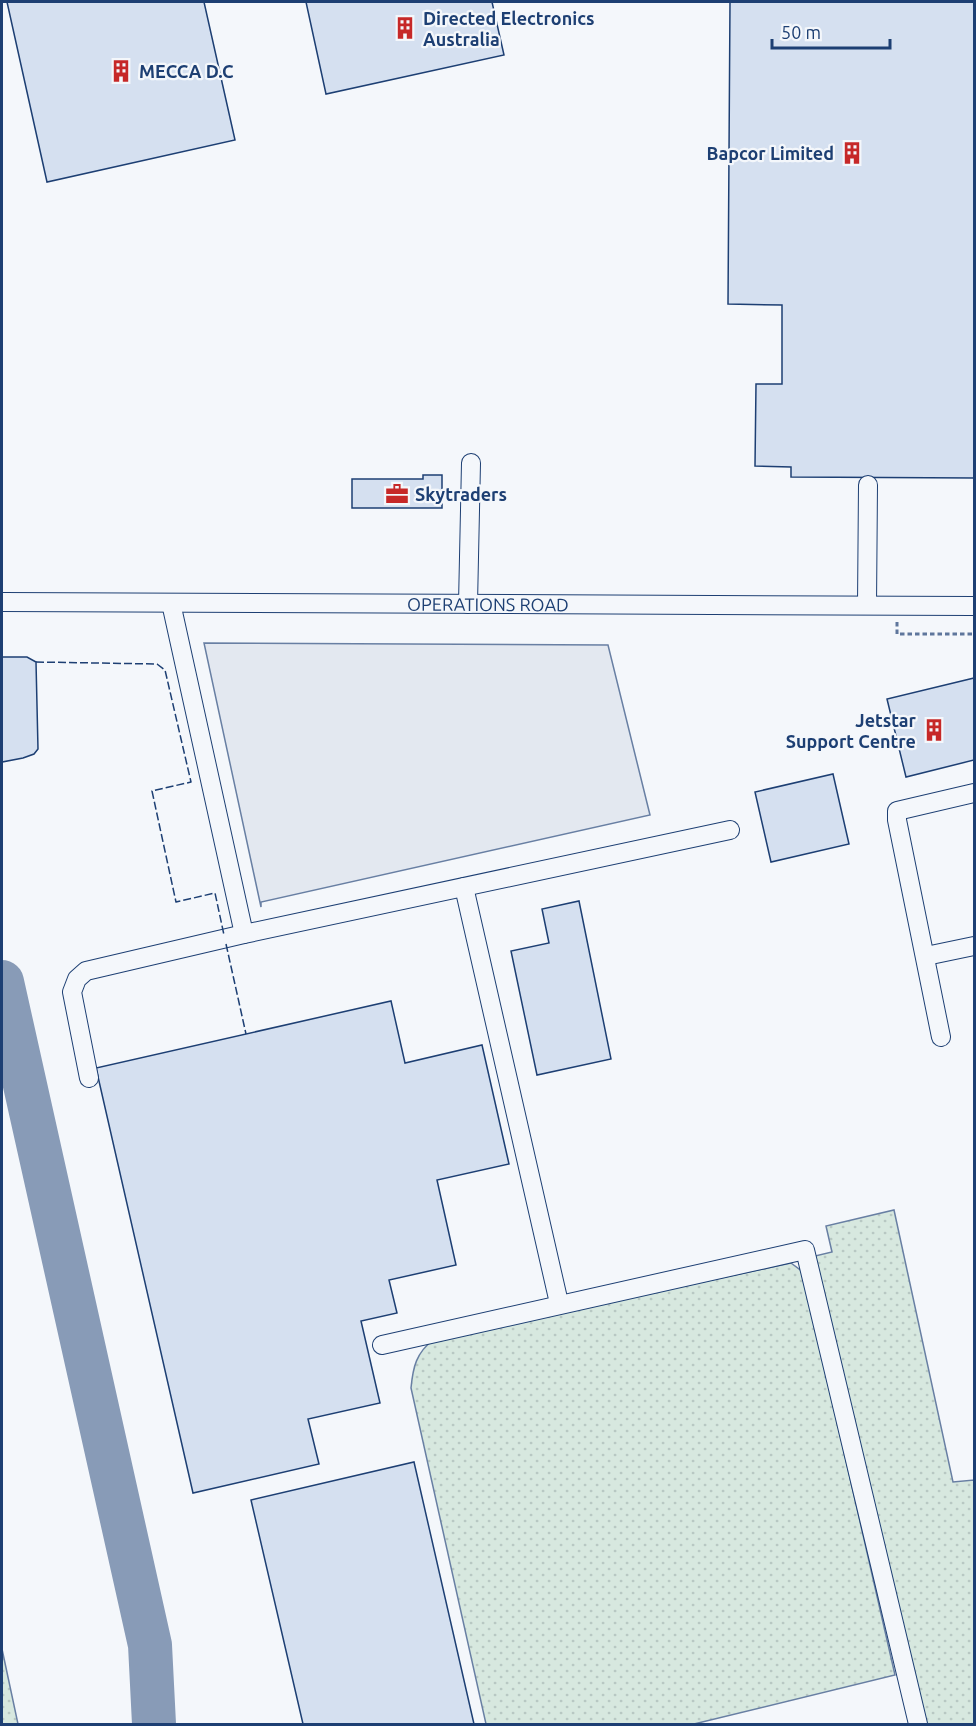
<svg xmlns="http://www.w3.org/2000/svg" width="976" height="1726" viewBox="0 0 976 1726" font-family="Ubuntu,sans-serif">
<defs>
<pattern id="grass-dots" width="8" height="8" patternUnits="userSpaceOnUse" patternTransform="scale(1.5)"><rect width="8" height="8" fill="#d7e8df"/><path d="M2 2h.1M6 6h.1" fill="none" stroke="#b8c8c3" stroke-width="1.8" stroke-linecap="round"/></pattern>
</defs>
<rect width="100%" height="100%" fill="#f4f7fb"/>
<!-- grass -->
<g fill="url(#grass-dots)" stroke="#687fa3" stroke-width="1.5">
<path d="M 894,1210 L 953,1482 L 974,1480 L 974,1724 L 923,1724 L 815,1256 L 832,1252 L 826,1226 Z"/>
<path d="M 791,1263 L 803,1272 L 895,1675 L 694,1724 L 486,1724 L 411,1388 C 413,1367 416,1353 434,1339 Z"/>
<path d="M 2,1649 L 18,1724 L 2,1724 Z"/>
</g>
<!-- parking -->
<path fill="#e3e8f0" stroke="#687fa3" stroke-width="1.5" d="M 204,643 L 608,645 L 650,815 L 261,902 L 261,907 Z"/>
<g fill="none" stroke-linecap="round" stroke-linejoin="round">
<!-- taxiway -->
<path stroke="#889bb7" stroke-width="44" d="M 2,982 L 150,1645 L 154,1724"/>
</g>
<!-- building -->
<g fill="#d5e0f0" stroke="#1d3f73" stroke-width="1.5">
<path d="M 7,2 L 204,2 L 235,140 L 47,182 Z"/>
<path d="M 306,2 L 492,2 L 504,55 L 326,94 Z"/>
<path d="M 730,2 L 974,2 L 974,478 L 791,477 L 791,467 L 755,466 L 756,384 L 782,384 L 782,305 L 728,304 Z"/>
<path d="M 423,475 L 442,475 L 442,508 L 352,508 L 352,479 L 423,479 Z"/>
<path d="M 2,657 L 27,657 L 36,662 L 38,749 L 34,754 L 23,758 L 2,762 Z"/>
<path d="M 974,678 L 974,760 L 906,777 L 887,699 Z"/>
<path d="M 833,774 L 849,844 L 771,862 L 755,792 Z"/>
<path d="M 579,901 L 611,1059 L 537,1075 L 511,951 L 549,943 L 542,909 Z"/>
<path d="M 391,1001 L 405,1063 L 482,1045 L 509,1164 L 437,1180 L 456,1265 L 389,1280 L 397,1313 L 361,1321 L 380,1403 L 308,1419 L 319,1464 L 193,1493 L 96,1068 Z"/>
<path d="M 414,1462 L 474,1724 L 303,1724 L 251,1500 Z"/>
</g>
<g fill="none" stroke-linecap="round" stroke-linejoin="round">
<!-- minor casing -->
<g stroke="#1d3f73" stroke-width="20">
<g id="minor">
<path id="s1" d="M 2,602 L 974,606"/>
<path d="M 171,603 L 244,934"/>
<path d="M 468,604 L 471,463"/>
<path d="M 867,605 L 868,485"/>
<path d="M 464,887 L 559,1303"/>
<path d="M 926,956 L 974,946"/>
<path d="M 941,1037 L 897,820 L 897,811 L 974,793"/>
<path d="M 89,1078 L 72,992 L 77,979 L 86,971 L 244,934 L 730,830"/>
<path d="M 382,1345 L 805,1250 L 918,1724"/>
</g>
</g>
<!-- path -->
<path stroke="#5e769c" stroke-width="3" stroke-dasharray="4.5 3" stroke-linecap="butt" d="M 897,622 L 897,634 L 974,634"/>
<!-- minor -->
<use href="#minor" stroke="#f4f7fb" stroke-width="18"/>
<!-- fence -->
<g stroke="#1d3f73" stroke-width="1.5" stroke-dasharray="8 3" stroke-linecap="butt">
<path d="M 36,662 L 157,664 L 165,670 L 191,782 L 152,791 L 176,902 L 215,893 L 224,935"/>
<path d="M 226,944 L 246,1034"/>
</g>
</g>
<!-- icons -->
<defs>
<g id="building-bare" transform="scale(1.8)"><path d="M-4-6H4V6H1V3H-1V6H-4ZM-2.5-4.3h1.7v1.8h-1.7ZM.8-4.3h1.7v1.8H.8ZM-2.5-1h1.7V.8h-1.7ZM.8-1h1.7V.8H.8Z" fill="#c62828" stroke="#f4f7fb" stroke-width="2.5" paint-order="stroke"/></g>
<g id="office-bare" transform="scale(1.8)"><path d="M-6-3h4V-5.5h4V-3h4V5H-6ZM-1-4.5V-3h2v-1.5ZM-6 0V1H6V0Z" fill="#c62828" stroke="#f4f7fb" stroke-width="2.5" paint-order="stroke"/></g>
</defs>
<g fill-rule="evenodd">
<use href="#building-bare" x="405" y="28"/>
<use href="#building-bare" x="121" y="71"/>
<use href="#building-bare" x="852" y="153"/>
<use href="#office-bare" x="397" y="494"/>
<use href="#building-bare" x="934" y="730"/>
</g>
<g text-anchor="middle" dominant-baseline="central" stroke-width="4.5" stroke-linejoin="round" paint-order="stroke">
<!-- poi labels -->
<g font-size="18" font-weight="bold" fill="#1d3f73" stroke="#f4f7fb" text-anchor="start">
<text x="423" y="18">Directed Electronics<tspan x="423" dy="21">Australia</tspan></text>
<text x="139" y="71">MECCA D.C</text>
<text x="834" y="153" text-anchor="end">Bapcor Limited</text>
<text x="415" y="494">Skytraders</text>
<text x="916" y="720" text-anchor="end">Jetstar<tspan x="916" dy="21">Support Centre</tspan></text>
</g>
<!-- street labels -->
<g font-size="18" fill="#1d3f73" stroke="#f4f7fb">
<text stroke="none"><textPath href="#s1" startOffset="486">OPERATIONS ROAD</textPath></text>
</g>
</g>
<!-- border -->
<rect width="976" height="1726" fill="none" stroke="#1d3f73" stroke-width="6"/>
<!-- scale -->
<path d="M772 39v9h118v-9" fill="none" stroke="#1d3f73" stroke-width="3"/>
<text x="781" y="39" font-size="18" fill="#1d3f73" stroke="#f4f7fb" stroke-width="4.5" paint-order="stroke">50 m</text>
</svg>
